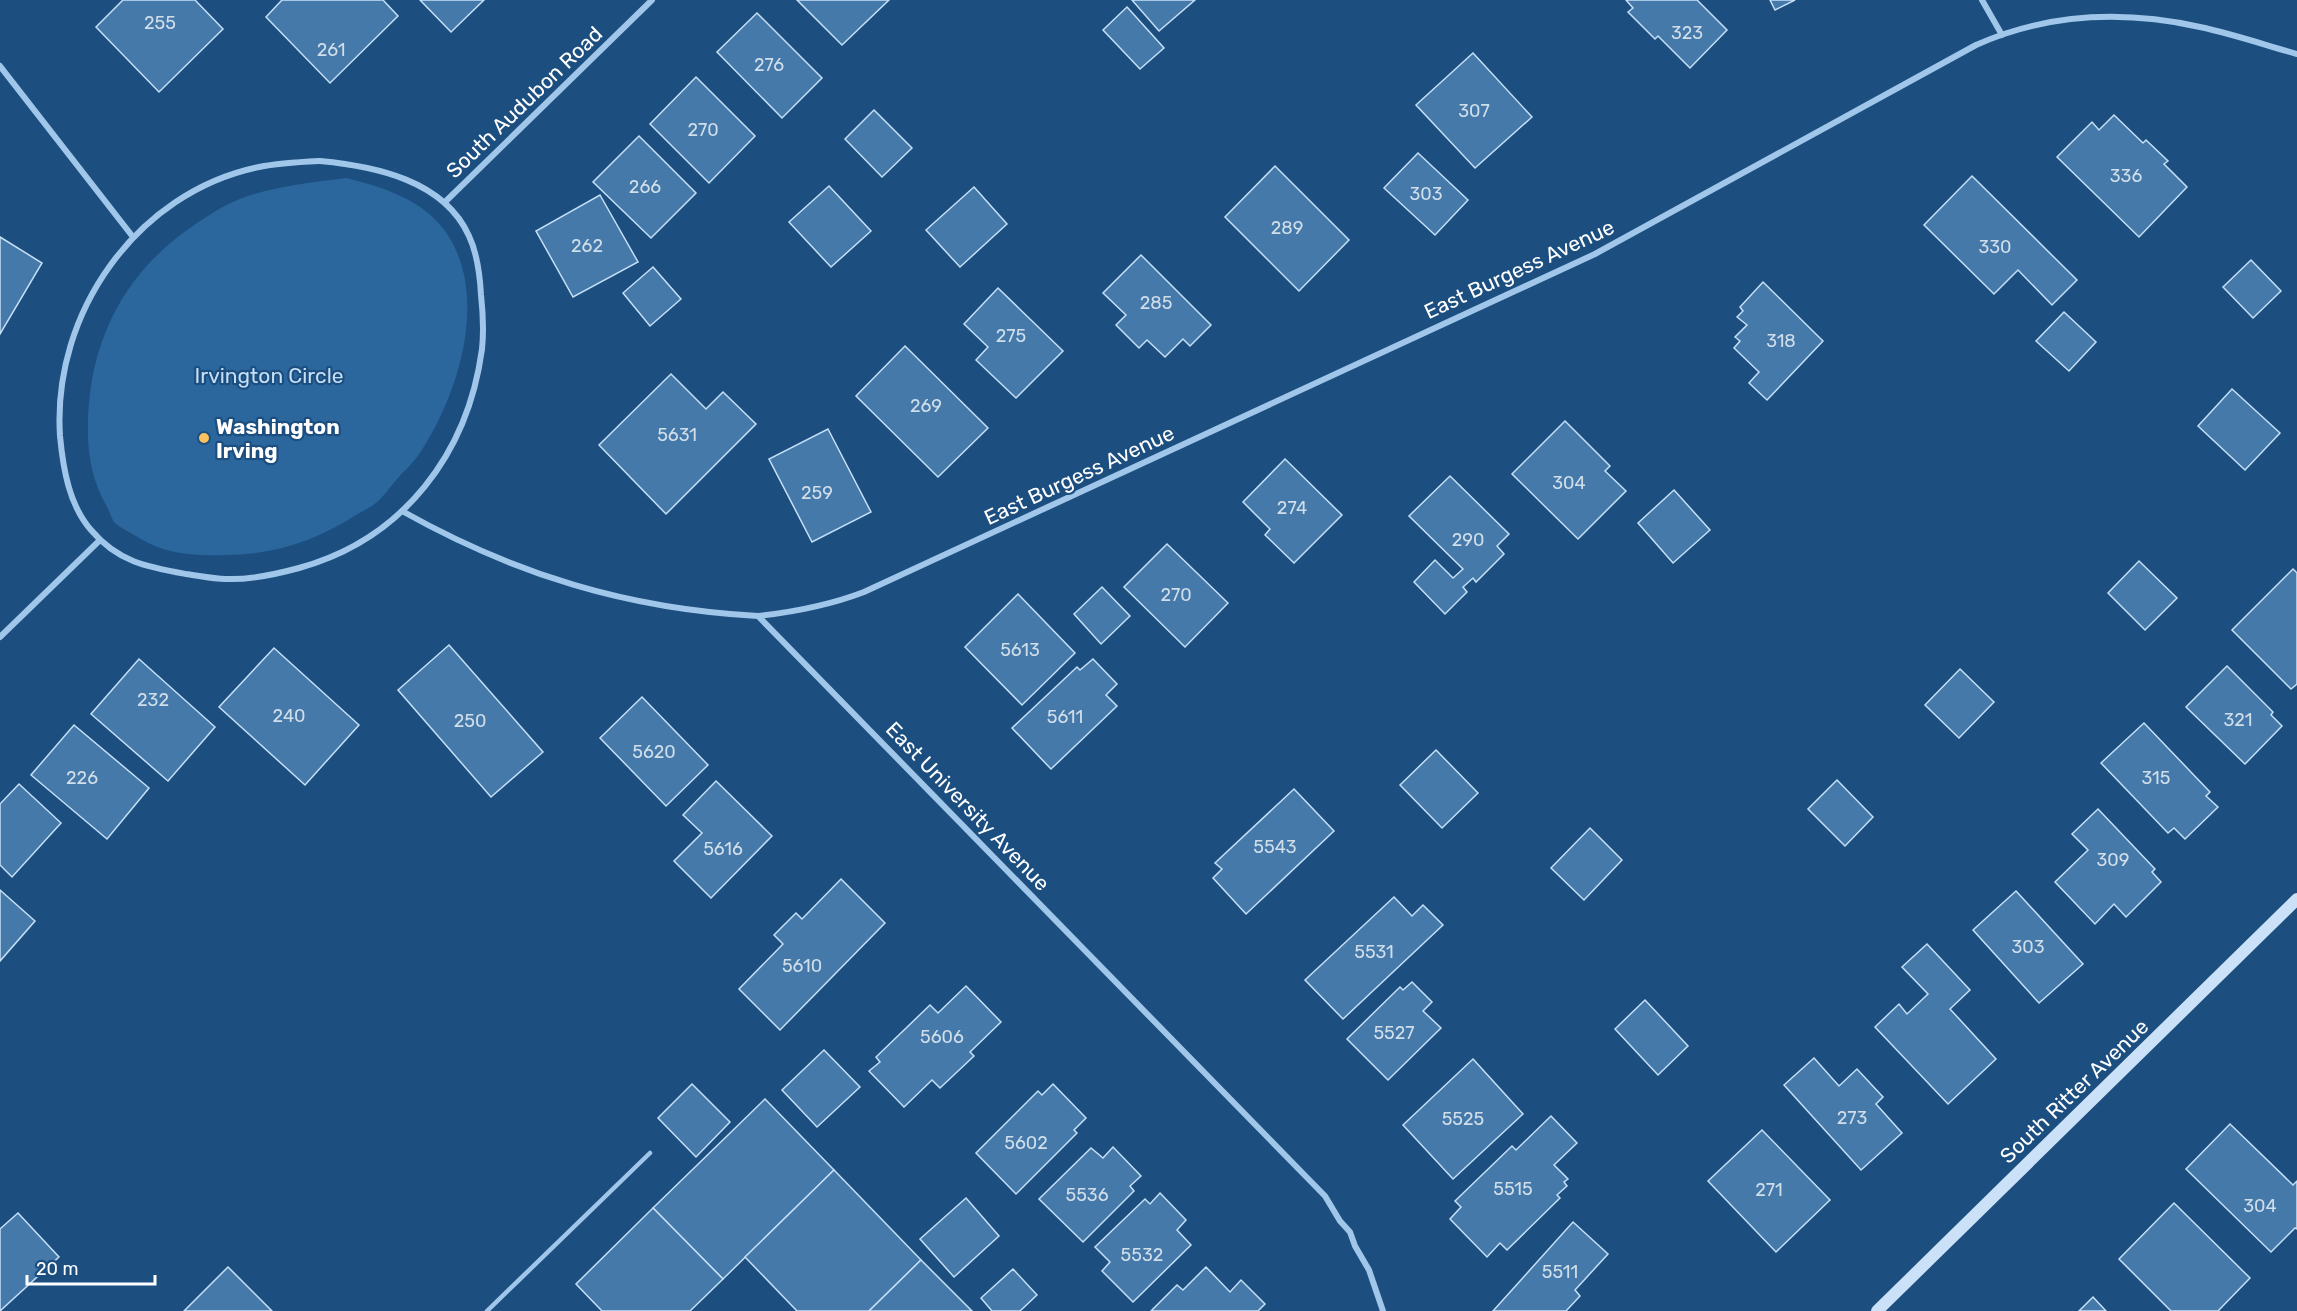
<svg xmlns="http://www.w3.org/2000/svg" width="2297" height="1311" viewBox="0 0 2297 1311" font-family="Rubik,sans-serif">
<rect width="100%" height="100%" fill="#1c4f80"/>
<!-- green -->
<path fill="#2b679d" d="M 346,178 C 382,187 422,199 445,231 C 491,295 458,398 417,457 C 411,465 403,472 397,479 C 390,487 384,496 377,502 C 371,507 363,511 356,515 C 317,540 274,555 226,555 C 196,556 167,555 139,538 C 132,533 120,528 114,522 C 111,517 109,510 106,505 C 94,483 89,462 88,437 C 86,354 116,283 183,233 C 201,220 220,207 240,199 C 273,186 311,183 346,178 Z"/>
<!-- building -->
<g fill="#4479aa" stroke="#c5dff7" stroke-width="1.5">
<path d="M 123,0 L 195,0 L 223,29 L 159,92 L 96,27 Z"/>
<path d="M 282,0 L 383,0 L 398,16 L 330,83 L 266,17 Z"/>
<path d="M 420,0 L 484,0 L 451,32 Z"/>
<path d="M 797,0 L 889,0 L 842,45 Z"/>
<path d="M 1132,0 L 1195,0 L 1159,31 Z"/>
<path d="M 1626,0 L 1697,0 L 1727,30 L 1690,68 L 1658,36 L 1655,39 L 1628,12 L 1633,8 Z"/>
<path d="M 1770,0 L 1795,0 L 1775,10 Z"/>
<path d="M 1127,7 L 1164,48 L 1140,69 L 1103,30 Z"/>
<path d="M 757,13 L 822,78 L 782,118 L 717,52 Z"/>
<path d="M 1473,53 L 1532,117 L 1475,168 L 1416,105 Z"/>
<path d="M 696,77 L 755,136 L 709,183 L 650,124 Z"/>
<path d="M 874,110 L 912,148 L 882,177 L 845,139 Z"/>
<path d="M 2114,115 L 2143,143 L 2146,140 L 2168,161 L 2164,164 L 2187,187 L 2139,237 L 2057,157 L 2092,122 L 2099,130 Z"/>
<path d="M 639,136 L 696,193 L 651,238 L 593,182 Z"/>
<path d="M 1418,153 L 1468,200 L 1435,235 L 1384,188 Z"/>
<path d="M 1275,166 L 1349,240 L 1299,291 L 1225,217 Z"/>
<path d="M 1972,176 L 2077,280 L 2052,305 L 2018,270 L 1994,294 L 1924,225 Z"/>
<path d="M 829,186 L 871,231 L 831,267 L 789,222 Z"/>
<path d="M 974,187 L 1007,224 L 960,267 L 926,230 Z"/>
<path d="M 600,195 L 638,262 L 573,297 L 536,231 Z"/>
<path d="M 0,237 L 42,263 L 0,334 Z"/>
<path d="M 1141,255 L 1211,325 L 1190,346 L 1183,339 L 1165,357 L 1147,340 L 1139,348 L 1116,325 L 1126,315 L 1103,293 Z"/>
<path d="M 2251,260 L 2281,291 L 2253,318 L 2223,287 Z"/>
<path d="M 653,267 L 681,299 L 650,326 L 623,293 Z"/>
<path d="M 1763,282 L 1823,341 L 1767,400 L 1749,383 L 1759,372 L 1734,348 L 1740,341 L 1735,337 L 1747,325 L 1737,317 L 1743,311 L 1740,307 Z"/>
<path d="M 998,288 L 1063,351 L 1016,398 L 976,360 L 988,347 L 964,324 Z"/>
<path d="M 2064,312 L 2096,342 L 2069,371 L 2036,341 Z"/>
<path d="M 905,346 L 988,428 L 938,477 L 856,396 Z"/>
<path d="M 671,374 L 706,409 L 723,392 L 756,424 L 666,514 L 599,445 Z"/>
<path d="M 2232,389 L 2280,433 L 2245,470 L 2198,426 Z"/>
<path d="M 1565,421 L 1610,466 L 1605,471 L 1626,491 L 1578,539 L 1512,474 Z"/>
<path d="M 828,429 L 871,512 L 812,542 L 769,459 Z"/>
<path d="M 1285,459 L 1342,515 L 1294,563 L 1265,535 L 1270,529 L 1243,502 Z"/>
<path d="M 1450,476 L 1509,534 L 1497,546 L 1504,554 L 1476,582 L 1473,578 L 1463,587 L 1467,592 L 1445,614 L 1414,582 L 1435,560 L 1453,578 L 1463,569 L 1409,516 Z"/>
<path d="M 1674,490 L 1710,530 L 1673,563 L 1638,523 Z"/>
<path d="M 1167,544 L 1228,603 L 1185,647 L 1124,587 Z"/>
<path d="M 2139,561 L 2177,598 L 2145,630 L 2108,593 Z"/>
<path d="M 2293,569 L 2297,573 L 2297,684 L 2291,689 L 2232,630 Z"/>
<path d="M 1102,587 L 1130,616 L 1101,644 L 1074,614 Z"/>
<path d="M 1018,594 L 1075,653 L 1022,705 L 965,647 Z"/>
<path d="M 449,645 L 543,752 L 491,797 L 398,690 Z"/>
<path d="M 274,648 L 359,725 L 305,785 L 219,707 Z"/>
<path d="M 139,659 L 215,727 L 168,781 L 91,714 Z"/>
<path d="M 1093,659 L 1117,684 L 1106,695 L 1117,706 L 1051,769 L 1012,728 L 1077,667 L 1080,670 Z"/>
<path d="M 2227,666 L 2273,712 L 2271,715 L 2282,726 L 2245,764 L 2186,707 Z"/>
<path d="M 1960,669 L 1994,702 L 1959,738 L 1925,705 Z"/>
<path d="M 642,697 L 708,765 L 666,806 L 600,738 Z"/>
<path d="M 2144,723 L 2210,792 L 2206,796 L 2218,807 L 2185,839 L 2174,828 L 2168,833 L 2101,763 Z"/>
<path d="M 74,725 L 149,788 L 107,839 L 31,775 Z"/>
<path d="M 1436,750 L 1478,793 L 1442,828 L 1400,785 Z"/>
<path d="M 1837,780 L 1873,817 L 1845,846 L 1808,809 Z"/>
<path d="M 716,781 L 772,836 L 711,898 L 674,861 L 702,833 L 683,815 Z"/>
<path d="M 19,784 L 61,823 L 12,877 L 0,865 L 0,804 Z"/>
<path d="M 1294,789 L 1334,831 L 1246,914 L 1213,878 L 1222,869 L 1215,863 Z"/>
<path d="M 2098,809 L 2155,869 L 2152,872 L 2161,882 L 2126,917 L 2114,904 L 2095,924 L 2055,882 L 2088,850 L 2072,834 Z"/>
<path d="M 1590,828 L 1622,860 L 1584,900 L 1551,868 Z"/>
<path d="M 841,879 L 885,923 L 780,1030 L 739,989 L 783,944 L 774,935 L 796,913 L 802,919 Z"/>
<path d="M 0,890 L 35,921 L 0,961 Z"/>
<path d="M 2016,891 L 2083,964 L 2039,1003 L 1973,930 Z"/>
<path d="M 1394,897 L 1412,916 L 1423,905 L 1443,925 L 1343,1019 L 1305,980 Z"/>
<path d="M 1927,944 L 1970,990 L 1950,1009 L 1996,1059 L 1948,1104 L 1875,1027 L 1899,1004 L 1907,1014 L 1928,994 L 1902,967 Z"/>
<path d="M 1412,982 L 1432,1002 L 1423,1011 L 1441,1028 L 1388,1080 L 1347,1039 L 1400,987 L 1403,990 Z"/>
<path d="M 966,986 L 1001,1022 L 970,1052 L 974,1056 L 940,1088 L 932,1080 L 904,1107 L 869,1071 L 880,1062 L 876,1057 L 930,1005 L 938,1013 Z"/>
<path d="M 1645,1000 L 1688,1046 L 1658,1075 L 1615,1029 Z"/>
<path d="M 824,1050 L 860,1087 L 817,1127 L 782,1090 Z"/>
<path d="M 1814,1058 L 1839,1086 L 1857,1069 L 1883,1097 L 1876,1104 L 1902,1133 L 1861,1170 L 1784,1085 Z"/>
<path d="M 1473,1059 L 1523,1114 L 1453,1179 L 1403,1125 Z"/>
<path d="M 692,1084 L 730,1122 L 696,1157 L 658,1118 Z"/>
<path d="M 1053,1084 L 1086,1118 L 1074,1130 L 1077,1133 L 1016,1194 L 976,1153 L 1038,1091 L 1042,1095 Z"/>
<path d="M 765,1099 L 834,1170 L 723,1279 L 653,1208 Z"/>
<path d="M 1551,1116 L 1577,1143 L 1554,1165 L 1568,1179 L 1564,1182 L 1567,1186 L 1557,1195 L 1560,1198 L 1507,1250 L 1500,1243 L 1487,1257 L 1450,1219 L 1461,1207 L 1455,1201 L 1512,1146 L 1516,1150 Z"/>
<path d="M 2230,1124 L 2293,1185 L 2297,1181 L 2297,1229 L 2295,1228 L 2271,1252 L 2186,1169 Z"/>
<path d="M 1762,1130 L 1830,1200 L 1776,1252 L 1708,1181 Z"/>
<path d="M 1113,1147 L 1141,1176 L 1130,1186 L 1134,1191 L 1083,1242 L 1039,1199 L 1091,1148 L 1103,1158 Z"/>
<path d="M 834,1170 L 921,1260 L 869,1311 L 797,1311 L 745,1257 Z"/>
<path d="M 1160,1193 L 1186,1220 L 1177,1230 L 1191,1245 L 1133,1302 L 1102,1271 L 1110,1262 L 1095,1247 L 1145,1199 L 1150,1204 Z"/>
<path d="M 966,1198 L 999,1236 L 954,1277 L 920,1239 Z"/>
<path d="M 2174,1203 L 2250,1278 L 2218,1311 L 2171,1311 L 2119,1259 Z"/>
<path d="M 653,1208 L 723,1279 L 690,1311 L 602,1311 L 576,1284 Z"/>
<path d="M 18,1213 L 59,1257 L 0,1311 L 0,1229 Z"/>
<path d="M 1573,1222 L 1608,1254 L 1575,1290 L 1580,1296 L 1566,1311 L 1493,1311 Z"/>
<path d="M 921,1260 L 972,1311 L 869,1311 Z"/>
<path d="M 228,1267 L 272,1311 L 184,1311 Z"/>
<path d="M 1206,1267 L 1230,1292 L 1241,1280 L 1265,1304 L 1258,1311 L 1151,1311 L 1177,1285 L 1183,1290 Z"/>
<path d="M 1013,1269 L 1037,1295 L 1020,1311 L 992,1311 L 981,1298 Z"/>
<path d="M 2093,1297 L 2106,1311 L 2079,1311 Z"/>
</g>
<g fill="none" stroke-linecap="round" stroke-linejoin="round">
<!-- lane -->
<path stroke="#a0c6e9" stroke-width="4.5" d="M 487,1311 L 650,1153"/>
<!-- street -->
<g stroke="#a0c6e9" stroke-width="6">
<path d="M 1982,0 L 2002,35"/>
<path d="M 0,66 L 133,237"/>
<path d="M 320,161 C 374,166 444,180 469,236 C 477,253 480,276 481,295 C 483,313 484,330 482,349 C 468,453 404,539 299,568 C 277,574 250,580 226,579 C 213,579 200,576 186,574 C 147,567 118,562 91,530 C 69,505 63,468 60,436 C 52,313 137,192 259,167 C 279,163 300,162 320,161 Z"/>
<path d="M 445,202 L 652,0"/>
<path d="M 402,511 C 516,575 628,609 758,616 L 1325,1196 L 1340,1221 L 1350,1232 L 1355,1246 L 1369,1270 L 1383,1311"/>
<path d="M 758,616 C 794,612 830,605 864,592 L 1595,254 L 1976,45 C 2048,13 2123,10 2200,27 C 2233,34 2265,45 2297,54"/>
<path d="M 0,637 L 100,540"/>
</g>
<!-- secondary -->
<path stroke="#cbe1f7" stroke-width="12" d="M 1877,1311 L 2297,899"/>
</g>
<!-- markers -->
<circle fill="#fac25e" stroke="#1c4f80" stroke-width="2" cx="204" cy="438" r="6"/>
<g text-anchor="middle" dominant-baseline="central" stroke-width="4.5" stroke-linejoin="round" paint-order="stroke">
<!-- number labels -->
<g font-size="18" fill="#d0deea">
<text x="160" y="23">255</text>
<text x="1687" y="33">323</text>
<text x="331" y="50">261</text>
<text x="769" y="65">276</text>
<text x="1474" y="111">307</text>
<text x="703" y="130">270</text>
<text x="2126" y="176">336</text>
<text x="645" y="187">266</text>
<text x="1426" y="194">303</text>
<text x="1287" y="228">289</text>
<text x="587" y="246">262</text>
<text x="1995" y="247">330</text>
<text x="1156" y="303">285</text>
<text x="1011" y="336">275</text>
<text x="1781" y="341">318</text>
<text x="926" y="406">269</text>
<text x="677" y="435">5631</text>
<text x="1569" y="483">304</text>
<text x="817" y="493">259</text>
<text x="1292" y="508">274</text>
<text x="1468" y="540">290</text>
<text x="1176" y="595">270</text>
<text x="1020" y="650">5613</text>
<text x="153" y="700">232</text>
<text x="289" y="716">240</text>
<text x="1065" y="717">5611</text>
<text x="2238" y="720">321</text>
<text x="470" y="721">250</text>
<text x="654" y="752">5620</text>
<text x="82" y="778">226</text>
<text x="2156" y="778">315</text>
<text x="1275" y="847">5543</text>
<text x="723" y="849">5616</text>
<text x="2113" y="860">309</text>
<text x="2028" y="947">303</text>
<text x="1374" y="952">5531</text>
<text x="802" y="966">5610</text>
<text x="1394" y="1033">5527</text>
<text x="942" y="1037">5606</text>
<text x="1852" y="1118">273</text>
<text x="1463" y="1119">5525</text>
<text x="1026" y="1143">5602</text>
<text x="1513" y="1189">5515</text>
<text x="1769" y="1190">271</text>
<text x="1087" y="1195">5536</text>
<text x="2260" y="1206">304</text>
<text x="1142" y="1255">5532</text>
<text x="1560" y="1272">5511</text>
</g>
<!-- street labels -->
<g font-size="21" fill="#fff" stroke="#1c4f80">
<text transform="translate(524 102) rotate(-44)">South Audubon Road</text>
<text transform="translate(1519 269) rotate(-25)">East Burgess Avenue</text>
<text transform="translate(1079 475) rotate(-25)">East Burgess Avenue</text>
<text transform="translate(968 806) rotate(46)">East University Avenue</text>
<text transform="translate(2074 1091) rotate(-44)">South Ritter Avenue</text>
</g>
<!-- park labels -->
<g font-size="21" fill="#c5dff7" stroke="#1c4f80">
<text x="269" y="375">Irvington Circle</text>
</g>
<!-- poi labels -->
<g font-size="21" font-weight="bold" fill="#fff" stroke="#1c4f80" text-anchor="start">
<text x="216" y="426">Washington<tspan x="216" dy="24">Irving</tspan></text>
</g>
</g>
<!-- scale -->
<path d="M27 1275v9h128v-9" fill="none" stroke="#ffffff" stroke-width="3"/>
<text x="36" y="1275" font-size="18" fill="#ffffff" stroke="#1c4f80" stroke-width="4.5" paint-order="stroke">20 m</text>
</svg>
